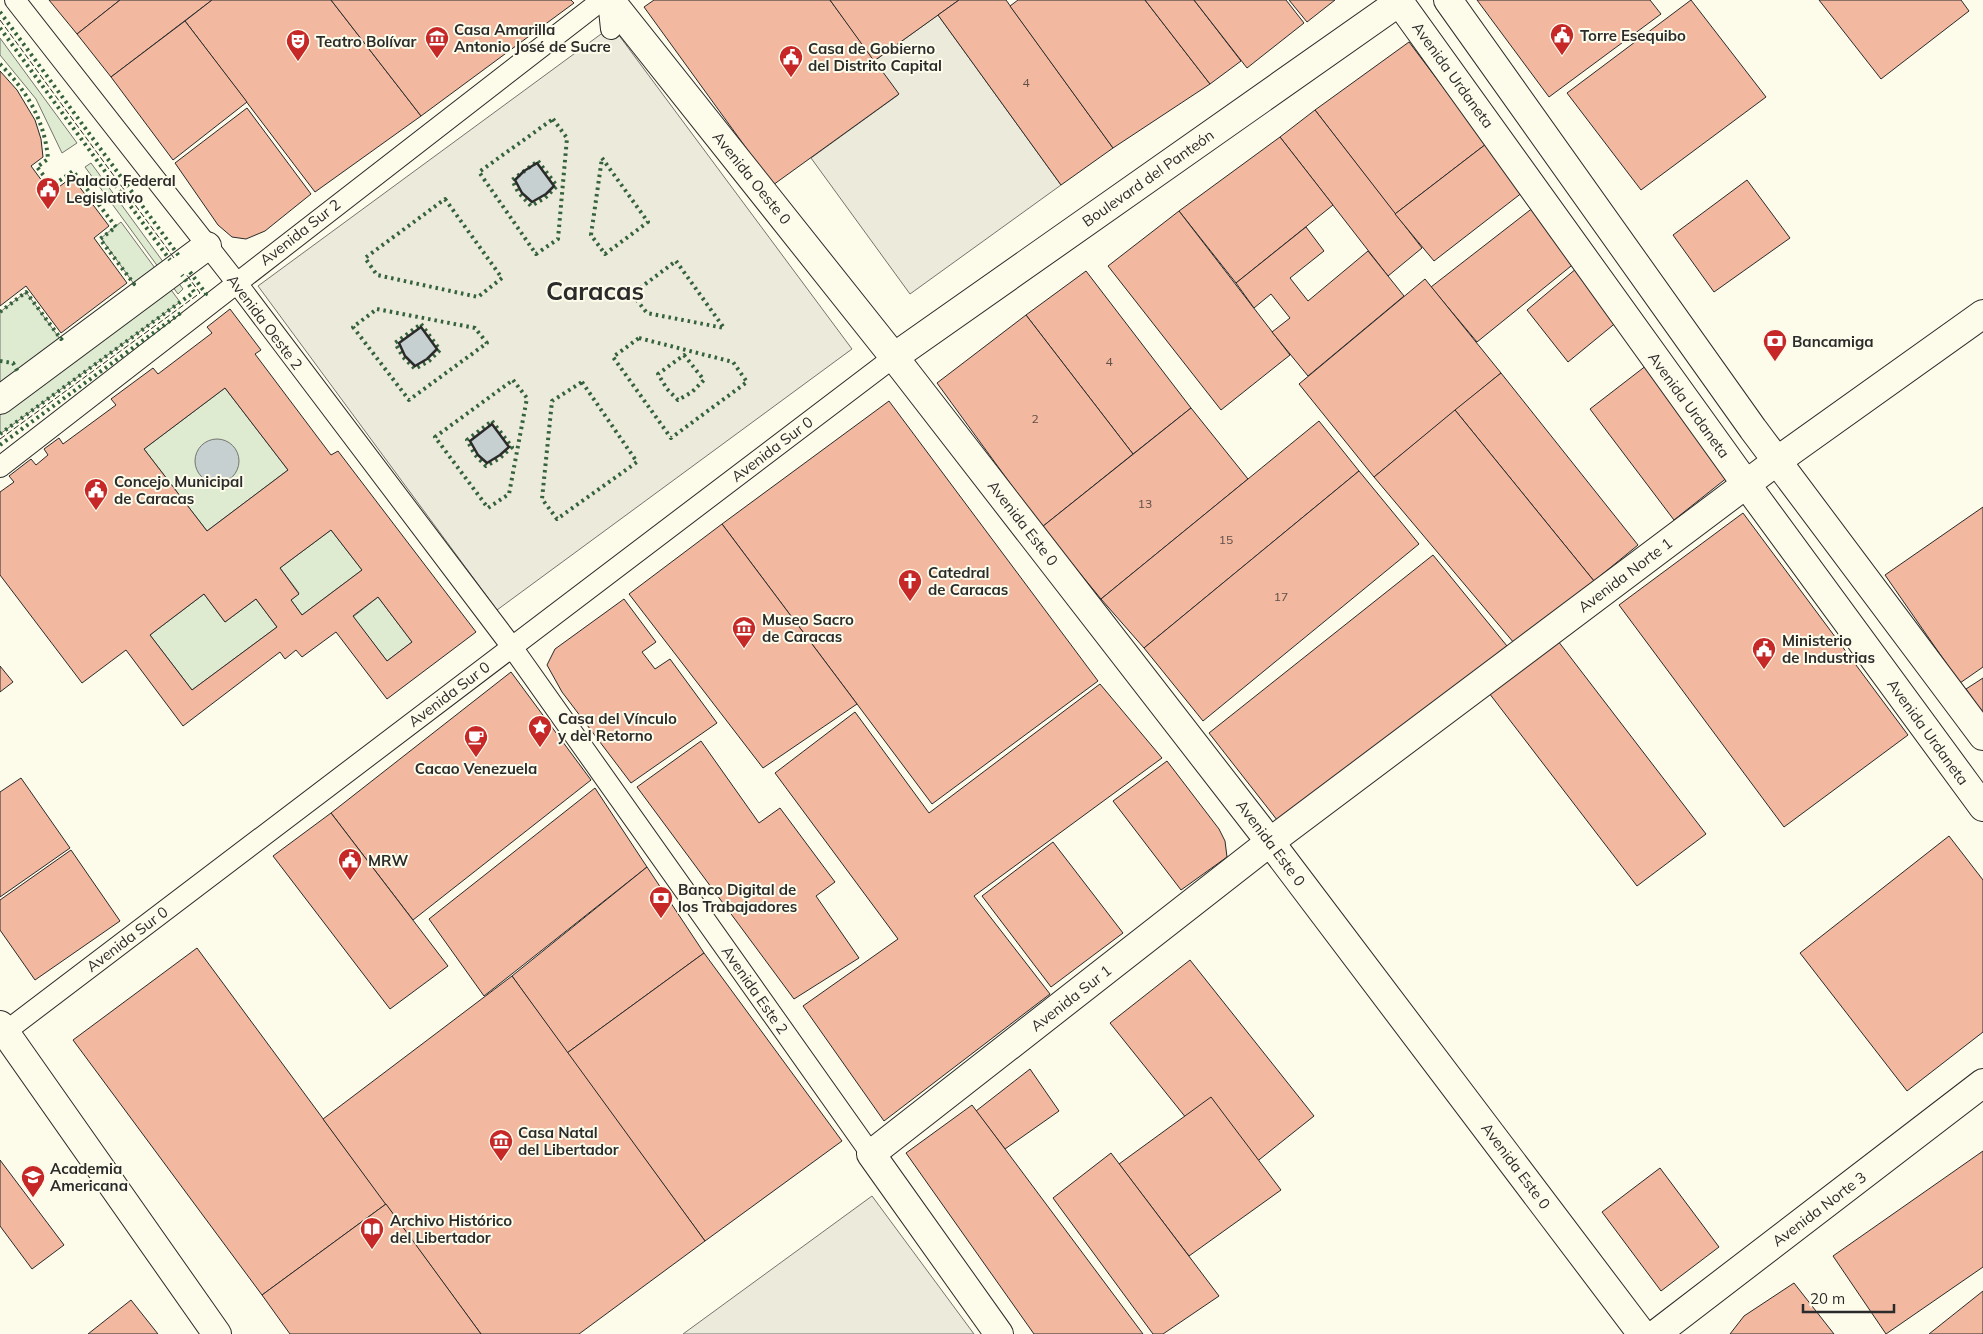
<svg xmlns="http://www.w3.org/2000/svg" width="1983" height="1334" viewBox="0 0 1983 1334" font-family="Mulish,sans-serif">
<rect width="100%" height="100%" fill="#fdfbea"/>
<!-- green -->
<g fill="#deebd1" stroke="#74746e">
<path d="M 0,38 L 77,143 L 62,153 L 36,99 L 0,55 Z"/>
<path d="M 91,163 L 183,289 L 178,294 L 85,167 Z"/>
<path d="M 121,222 L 180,302 L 0,434 L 0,312 L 26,292 L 60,339 L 134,284 L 101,238 Z"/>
<path d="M 225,388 L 288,470 L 207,531 L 144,449 Z"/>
<path d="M 331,530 L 362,570 L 302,615 L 291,600 L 299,593 L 280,568 Z"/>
<path d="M 204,594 L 225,622 L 256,599 L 277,627 L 192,690 L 150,635 Z"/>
<path d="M 378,597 L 412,642 L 387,661 L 353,617 Z"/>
</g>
<!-- parking -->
<g fill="#eceadb" stroke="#74746e">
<path d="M 938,15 L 1061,185 L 910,294 L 811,158 L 898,95 L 874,61 Z"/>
<path d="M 612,26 L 852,349 L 497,610 L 258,286 Z"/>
<path d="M 872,1196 L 974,1334 L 683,1334 Z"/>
</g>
<!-- water -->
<g fill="#c7d0d0" stroke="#74746e">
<path d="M 537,163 L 554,186 L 546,194 L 532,202 L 522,193 L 515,180 L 524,171 Z"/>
<path d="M 421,327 L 437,349 L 427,359 L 415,366 L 405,356 L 399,343 Z"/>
<path d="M 492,424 L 509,447 L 500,455 L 487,463 L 478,455 L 470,441 Z"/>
<circle cx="217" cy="461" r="22"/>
</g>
<!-- building -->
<g fill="#f2b8a0" stroke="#2b2b2b" fill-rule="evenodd">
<path d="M 49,0 L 120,0 L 77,34 Z"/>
<path d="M 120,0 L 212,0 L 111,77 L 77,34 Z"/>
<path d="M 212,0 L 331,0 L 421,116 L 315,192 L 185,21 Z"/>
<path d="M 331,0 L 571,0 L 574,3 L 421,116 Z"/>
<path d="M 654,0 L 830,0 L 899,94 L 773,185 L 644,7 Z"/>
<path d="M 830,0 L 959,0 L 874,61 Z"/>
<path d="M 959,0 L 1006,0 L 1113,148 L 1061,185 L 938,15 Z"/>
<path d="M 1018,0 L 1145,0 L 1210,84 L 1113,148 L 1010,6 Z"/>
<path d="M 1145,0 L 1194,0 L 1241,61 L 1210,84 Z"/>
<path d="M 1194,0 L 1286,0 L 1304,23 L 1247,68 Z"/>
<path d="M 1289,0 L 1335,0 L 1307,22 Z"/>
<path d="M 1477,0 L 1650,0 L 1661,14 L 1549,97 Z"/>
<path d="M 1691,0 L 1766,97 L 1641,190 L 1567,93 Z"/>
<path d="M 1819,0 L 1961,0 L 1969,11 L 1881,79 Z"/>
<path d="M 185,21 L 247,102 L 173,160 L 111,77 Z"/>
<path d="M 1409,42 L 1486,144 L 1395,214 L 1315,110 Z"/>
<path d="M 0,71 L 17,90 L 35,120 L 41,139 L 43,157 L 31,166 L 51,193 L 72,177 L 109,226 L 94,238 L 127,283 L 61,333 L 26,286 L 0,306 Z"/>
<path d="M 247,108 L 311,194 L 265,231 L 246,239 L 232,237 L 218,225 L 175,163 Z"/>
<path d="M 1315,110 L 1422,248 L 1388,276 L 1280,137 Z"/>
<path d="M 1280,137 L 1333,205 L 1236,283 L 1179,211 Z"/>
<path d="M 1486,144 L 1523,192 L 1434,261 L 1395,214 Z"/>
<path d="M 1747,180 L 1790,238 L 1714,292 L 1673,235 Z"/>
<path d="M 1534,207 L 1576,262 L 1477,342 L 1431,287 Z"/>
<path d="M 1179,211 L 1290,355 L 1221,410 L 1108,266 Z"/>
<path d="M 1306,227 L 1324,251 L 1290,278 L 1308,301 L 1368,251 L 1404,296 L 1308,376 L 1272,332 L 1290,318 L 1271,294 L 1254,308 L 1236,283 Z"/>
<path d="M 1577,268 L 1618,321 L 1568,362 L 1527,310 Z"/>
<path d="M 1086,271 L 1191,408 L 1133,454 L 1026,315 Z"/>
<path d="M 1425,279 L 1501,373 L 1374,477 L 1299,384 Z"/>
<path d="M 230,309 L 261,350 L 255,354 L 331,455 L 338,451 L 476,632 L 387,699 L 336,632 L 302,657 L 296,650 L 285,659 L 280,652 L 183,726 L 126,650 L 82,683 L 0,575 L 0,492 L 14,482 L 9,476 L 31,459 L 36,465 L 48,455 L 44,449 L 59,438 L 63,444 L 116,405 L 111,399 L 153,368 L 158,374 L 212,333 L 207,327 ZM 225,388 L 288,470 L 207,531 L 144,449 ZM 331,530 L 362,570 L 302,615 L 291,600 L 299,594 L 280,568 ZM 204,594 L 225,622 L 256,599 L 277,627 L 192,690 L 150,635 ZM 378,597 L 412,642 L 387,661 L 353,616 Z"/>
<path d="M 1026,315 L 1133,454 L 1042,527 L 937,383 Z"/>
<path d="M 1647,365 L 1728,477 L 1674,520 L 1590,409 Z"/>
<path d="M 1501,373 L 1638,545 L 1594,581 L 1455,410 Z"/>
<path d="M 889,401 L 1098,681 L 932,804 L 722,524 Z"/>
<path d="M 1191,408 L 1248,479 L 1101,599 L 1042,527 Z"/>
<path d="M 1455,410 L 1594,581 L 1514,643 L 1374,477 Z"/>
<path d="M 1319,421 L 1359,471 L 1144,648 L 1101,599 Z"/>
<path d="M 1359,471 L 1419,544 L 1203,721 L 1144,648 Z"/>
<path d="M 1983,507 L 1983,667 L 1960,683 L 1885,575 Z"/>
<path d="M 1743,513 L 1908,735 L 1784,827 L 1619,605 Z"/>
<path d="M 722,524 L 857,704 L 763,768 L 629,594 Z"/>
<path d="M 1433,555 L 1507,646 L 1281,825 L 1209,733 Z"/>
<path d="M 624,599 L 656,642 L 642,652 L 655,669 L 670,659 L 717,723 L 631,783 L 562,692 L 547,665 L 555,649 Z"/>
<path d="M 1558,641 L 1706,834 L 1637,886 L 1489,693 Z"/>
<path d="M 0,666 L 13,682 L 0,692 Z"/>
<path d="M 511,672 L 591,780 L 413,920 L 331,813 Z"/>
<path d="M 1983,678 L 1983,714 L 1966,689 Z"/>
<path d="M 1100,684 L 1162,758 L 974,896 L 1050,994 L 884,1121 L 803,1006 L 898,939 L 775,773 L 855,712 L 929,813 Z"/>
<path d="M 701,741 L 759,823 L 780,808 L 835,882 L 816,896 L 859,958 L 794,999 L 637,787 Z"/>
<path d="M 1167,761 L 1219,829 L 1225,841 L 1227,857 L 1181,890 L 1113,801 Z"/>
<path d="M 21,778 L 70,848 L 0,897 L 0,792 Z"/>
<path d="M 595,788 L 647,867 L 484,996 L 429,919 Z"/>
<path d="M 331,813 L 448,966 L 390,1009 L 273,856 Z"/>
<path d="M 1949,836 L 1983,880 L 1983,1032 L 1907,1091 L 1800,953 Z"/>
<path d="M 1053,842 L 1123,933 L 1051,987 L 982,896 Z"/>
<path d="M 71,850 L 120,921 L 35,980 L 0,930 L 0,900 Z"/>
<path d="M 647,867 L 704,953 L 567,1053 L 512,976 Z"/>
<path d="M 197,948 L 386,1204 L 262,1295 L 73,1040 Z"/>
<path d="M 704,953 L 842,1141 L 705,1241 L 567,1053 Z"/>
<path d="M 1190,960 L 1314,1116 L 1235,1179 L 1110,1023 Z"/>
<path d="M 512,976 L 705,1241 L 579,1334 L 481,1334 L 323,1119 Z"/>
<path d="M 1030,1069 L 1059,1111 L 1005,1149 L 976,1111 Z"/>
<path d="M 1211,1097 L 1281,1190 L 1189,1256 L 1119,1164 Z"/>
<path d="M 972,1105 L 1005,1149 L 1143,1334 L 1034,1334 L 906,1153 Z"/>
<path d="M 1983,1151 L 1983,1267 L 1886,1334 L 1833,1256 Z"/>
<path d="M 1111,1153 L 1219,1296 L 1163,1334 L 1153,1334 L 1053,1198 Z"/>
<path d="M 0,1160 L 64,1245 L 32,1269 L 0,1226 Z"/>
<path d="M 1660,1168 L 1719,1247 L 1661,1291 L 1602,1212 Z"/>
<path d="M 386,1204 L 481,1334 L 290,1334 L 262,1295 Z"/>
<path d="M 1794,1283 L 1834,1334 L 1730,1334 L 1744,1316 Z"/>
<path d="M 1983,1291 L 1983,1334 L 1929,1334 Z"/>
<path d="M 131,1300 L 158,1334 L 88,1334 Z"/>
</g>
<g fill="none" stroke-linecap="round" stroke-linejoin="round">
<!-- pedestrian casing -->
<g stroke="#2b2b2b" stroke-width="22">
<g id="pedestrian">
<path d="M 15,0 L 236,282 L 512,647 L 871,1154"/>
<path d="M 608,0 L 611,29"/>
<path d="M 0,467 L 602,0"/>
<path d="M 5,1032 L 894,357"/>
</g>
</g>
<!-- minor casing -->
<g stroke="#2b2b2b" stroke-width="30">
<g id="minor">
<path d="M 610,0 L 894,357 L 1270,842 L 1642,1334"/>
<path d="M 894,357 L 1399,2"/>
<path d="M 0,400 L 207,246"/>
<path d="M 0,1025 L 217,1334"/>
<path d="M 999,1334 L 871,1154 L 1270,842 L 1777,461 L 1983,314"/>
<path d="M 1656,1334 L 1983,1083"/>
</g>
</g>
<!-- primary casing -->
<g stroke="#2b2b2b" stroke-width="30">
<g id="primary">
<path d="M 1398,0 L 1746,484 L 1983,807"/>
<path d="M 1448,0 L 1753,429 L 1983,736"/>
</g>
</g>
<!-- pedestrian -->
<use href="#pedestrian" stroke="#fdfbea" stroke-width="20"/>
<!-- minor -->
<use href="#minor" stroke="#fdfbea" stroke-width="28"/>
<!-- primary -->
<use href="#primary" stroke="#fdfbea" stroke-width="28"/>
<!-- hedge -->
<g stroke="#34623c" stroke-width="4" stroke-dasharray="2.5 4" stroke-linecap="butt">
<path d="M 0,12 L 179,256"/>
<path d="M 0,28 L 170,260"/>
<path d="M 0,64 C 27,91 45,121 48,159 L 37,167 L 52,186 L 73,171 L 116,227 L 100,239 L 134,284 L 131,286"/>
<path d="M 553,119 L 567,138 L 558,239 L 536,254 L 479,172 Z"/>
<path d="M 602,158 L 648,222 L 605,254 L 591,235 Z"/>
<path d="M 538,161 L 557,186 L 545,198 L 531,206 L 518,192 L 512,180 Z"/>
<path d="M 445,199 L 502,278 L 478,297 L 377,275 L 365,258 Z"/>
<path d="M 676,261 L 724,328 L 647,313 L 632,294 Z"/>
<path d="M 190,272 L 206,294 L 204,296"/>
<path d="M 377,309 L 475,328 L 487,343 L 409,400 L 353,327 Z"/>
<path d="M 0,312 L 26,292 L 61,339 L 63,337"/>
<path d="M 421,324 L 440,350 L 429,361 L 415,369 L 403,357 L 395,343 Z"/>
<path d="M 639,338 L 733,362 L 747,382 L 671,438 L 613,357 Z"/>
<path d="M 684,355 L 704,380 L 692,392 L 678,400 L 667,389 L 658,374 Z"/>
<path d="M 0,361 L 13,363 L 19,374"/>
<path d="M 513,380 L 527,398 L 509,494 L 488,508 L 435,437 Z"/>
<path d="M 582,382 L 637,462 L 557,519 L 542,499 L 552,401 Z"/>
<path d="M 492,421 L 512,447 L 500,458 L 486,466 L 475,455 L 467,440 Z"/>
<path d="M 0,434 L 194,292 L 182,275"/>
<path d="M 0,445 L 182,312"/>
</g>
<!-- fence -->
<g stroke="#2b2b2b" stroke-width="1" stroke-dasharray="6 2.5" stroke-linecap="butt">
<path d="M 0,20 L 174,258"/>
<path d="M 0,439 L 200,293 L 186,274"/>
</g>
<!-- wall -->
<g stroke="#2b2b2b" stroke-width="2.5">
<path d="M 537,163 L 554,186 L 546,194 L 532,202 L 522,193 L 515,180 L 524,171 Z"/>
<path d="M 421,327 L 437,349 L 427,359 L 415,366 L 405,356 L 399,343 Z"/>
<path d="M 492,424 L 509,447 L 500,455 L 487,463 L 478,455 L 470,441 Z"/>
</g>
</g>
<!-- icons -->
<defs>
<g id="civic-pin" transform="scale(1.25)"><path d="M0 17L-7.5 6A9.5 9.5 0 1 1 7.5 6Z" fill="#c62828" stroke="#fdfbea"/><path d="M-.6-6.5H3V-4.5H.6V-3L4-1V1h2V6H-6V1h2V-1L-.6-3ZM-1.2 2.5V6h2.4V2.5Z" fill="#fff"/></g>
<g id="museum-pin" transform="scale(1.25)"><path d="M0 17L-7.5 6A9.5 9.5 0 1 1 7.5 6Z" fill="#c62828" stroke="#fdfbea"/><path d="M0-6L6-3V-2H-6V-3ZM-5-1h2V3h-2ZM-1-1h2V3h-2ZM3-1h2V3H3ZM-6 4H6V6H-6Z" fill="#fff"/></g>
<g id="theatre-pin" transform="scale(1.25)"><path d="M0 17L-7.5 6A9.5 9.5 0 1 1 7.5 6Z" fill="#c62828" stroke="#fdfbea"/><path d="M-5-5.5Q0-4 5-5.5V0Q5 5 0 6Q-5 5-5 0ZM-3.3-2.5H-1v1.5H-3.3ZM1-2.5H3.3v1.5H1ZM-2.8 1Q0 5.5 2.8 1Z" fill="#fff"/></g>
<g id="bank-pin" transform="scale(1.25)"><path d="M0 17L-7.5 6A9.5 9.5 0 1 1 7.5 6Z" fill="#c62828" stroke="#fdfbea"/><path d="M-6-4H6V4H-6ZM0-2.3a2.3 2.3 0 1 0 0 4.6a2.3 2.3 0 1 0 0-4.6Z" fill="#fff"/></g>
<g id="church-pin" transform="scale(1.25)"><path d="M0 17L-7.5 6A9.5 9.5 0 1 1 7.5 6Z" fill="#c62828" stroke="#fdfbea"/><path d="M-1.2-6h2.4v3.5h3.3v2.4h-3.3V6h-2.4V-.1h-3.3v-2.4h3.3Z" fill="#fff"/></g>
<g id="sight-pin" transform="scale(1.25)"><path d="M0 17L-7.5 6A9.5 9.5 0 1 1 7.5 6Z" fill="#c62828" stroke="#fdfbea"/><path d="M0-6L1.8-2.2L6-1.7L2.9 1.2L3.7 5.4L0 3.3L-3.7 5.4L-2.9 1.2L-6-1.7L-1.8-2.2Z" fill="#fff"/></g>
<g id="cafe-pin" transform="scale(1.25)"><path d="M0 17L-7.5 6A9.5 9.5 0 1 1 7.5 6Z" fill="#c62828" stroke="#fdfbea"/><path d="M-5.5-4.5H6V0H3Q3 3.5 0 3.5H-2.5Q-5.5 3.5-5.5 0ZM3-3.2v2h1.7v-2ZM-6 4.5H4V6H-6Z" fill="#fff"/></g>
<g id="university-pin" transform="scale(1.25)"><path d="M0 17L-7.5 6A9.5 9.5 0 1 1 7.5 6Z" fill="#c62828" stroke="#fdfbea"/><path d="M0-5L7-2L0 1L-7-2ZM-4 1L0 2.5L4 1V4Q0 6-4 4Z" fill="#fff"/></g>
<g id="library-pin" transform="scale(1.25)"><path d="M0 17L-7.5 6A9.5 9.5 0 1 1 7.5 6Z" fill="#c62828" stroke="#fdfbea"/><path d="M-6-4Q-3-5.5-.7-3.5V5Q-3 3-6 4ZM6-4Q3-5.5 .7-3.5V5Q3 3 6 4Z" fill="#fff"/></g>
</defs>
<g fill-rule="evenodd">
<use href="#civic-pin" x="1562" y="35"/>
<use href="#museum-pin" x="437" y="38"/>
<use href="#theatre-pin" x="298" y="41"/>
<use href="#civic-pin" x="791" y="57"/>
<use href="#civic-pin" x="48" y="189"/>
<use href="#bank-pin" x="1775" y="341"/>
<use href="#civic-pin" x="96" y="490"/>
<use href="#church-pin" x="910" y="581"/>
<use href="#museum-pin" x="744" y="628"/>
<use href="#civic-pin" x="1764" y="649"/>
<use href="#sight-pin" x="540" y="727"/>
<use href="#cafe-pin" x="476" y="737"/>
<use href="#civic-pin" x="350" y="860"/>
<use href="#bank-pin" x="661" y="898"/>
<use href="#museum-pin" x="501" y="1141"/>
<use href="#university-pin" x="33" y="1177"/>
<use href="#library-pin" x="372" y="1229"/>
</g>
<g text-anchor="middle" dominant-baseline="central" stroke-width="4" stroke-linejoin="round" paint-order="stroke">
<!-- number labels -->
<g font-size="12" fill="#5d4e48">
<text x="1026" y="82">4</text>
<text x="1109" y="361">4</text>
<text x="1035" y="418">2</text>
<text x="1145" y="503">13</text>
<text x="1226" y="539">15</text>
<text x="1281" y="596">17</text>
</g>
<!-- poi labels -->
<g font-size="15" font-weight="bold" fill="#2b2b2b" stroke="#fdfbea" text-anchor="start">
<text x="454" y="29">Casa Amarilla<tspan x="454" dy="17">Antonio José de Sucre</tspan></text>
<text x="1580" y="35">Torre Esequibo</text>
<text x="316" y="41">Teatro Bolívar</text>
<text x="808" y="48">Casa de Gobierno<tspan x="808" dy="17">del Distrito Capital</tspan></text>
<text x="66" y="180">Palacio Federal<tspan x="66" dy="17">Legislativo</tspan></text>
<text x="1792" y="341">Bancamiga</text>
<text x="114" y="481">Concejo Municipal<tspan x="114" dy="17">de Caracas</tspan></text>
<text x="928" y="572">Catedral<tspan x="928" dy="17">de Caracas</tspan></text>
<text x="762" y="619">Museo Sacro<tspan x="762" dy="17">de Caracas</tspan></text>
<text x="1782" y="640">Ministerio<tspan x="1782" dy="17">de Industrias</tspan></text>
<text x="558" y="718">Casa del Vínculo<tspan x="558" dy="17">y del Retorno</tspan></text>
<text x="476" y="768" text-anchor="middle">Cacao Venezuela</text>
<text x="368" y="860">MRW</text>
<text x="678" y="889">Banco Digital de<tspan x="678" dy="17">los Trabajadores</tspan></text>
<text x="518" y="1132">Casa Natal<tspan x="518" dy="17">del Libertador</tspan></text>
<text x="50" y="1168">Academia<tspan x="50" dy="17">Americana</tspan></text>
<text x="390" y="1220">Archivo Histórico<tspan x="390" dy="17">del Libertador</tspan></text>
</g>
<!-- street labels -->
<g font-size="15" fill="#2b2b2b" stroke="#fdfbea">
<text transform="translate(1453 75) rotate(54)">Avenida Urdaneta</text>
<text transform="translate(752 178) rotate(51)">Avenida Oeste 0</text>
<text transform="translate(1148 178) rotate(-35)">Boulevard del Panteón</text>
<text transform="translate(300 232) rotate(-38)">Avenida Sur 2</text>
<text transform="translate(265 322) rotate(53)">Avenida Oeste 2</text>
<text transform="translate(1689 405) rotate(54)">Avenida Urdaneta</text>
<text transform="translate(772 449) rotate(-37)">Avenida Sur 0</text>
<text transform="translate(1023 523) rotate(52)">Avenida Este 0</text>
<text transform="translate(1625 575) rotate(-37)">Avenida Norte 1</text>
<text transform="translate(449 694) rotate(-37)">Avenida Sur 0</text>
<text transform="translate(1928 732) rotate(54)">Avenida Urdaneta</text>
<text transform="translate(1271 843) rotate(53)">Avenida Este 0</text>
<text transform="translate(127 939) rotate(-37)">Avenida Sur 0</text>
<text transform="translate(755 990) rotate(55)">Avenida Este 2</text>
<text transform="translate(1071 998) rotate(-38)">Avenida Sur 1</text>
<text transform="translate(1516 1166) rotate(53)">Avenida Este 0</text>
<text transform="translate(1819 1209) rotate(-37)">Avenida Norte 3</text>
</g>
<!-- town labels -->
<g font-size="25" font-weight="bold" fill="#2b2b2b" stroke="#fdfbea">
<text x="595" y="290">Caracas</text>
</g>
</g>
<!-- scale -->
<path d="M1803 1304v8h91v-8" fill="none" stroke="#2b2b2b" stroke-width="2.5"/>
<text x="1810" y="1304" font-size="15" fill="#2b2b2b" stroke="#fdfbea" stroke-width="4" paint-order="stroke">20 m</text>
</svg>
